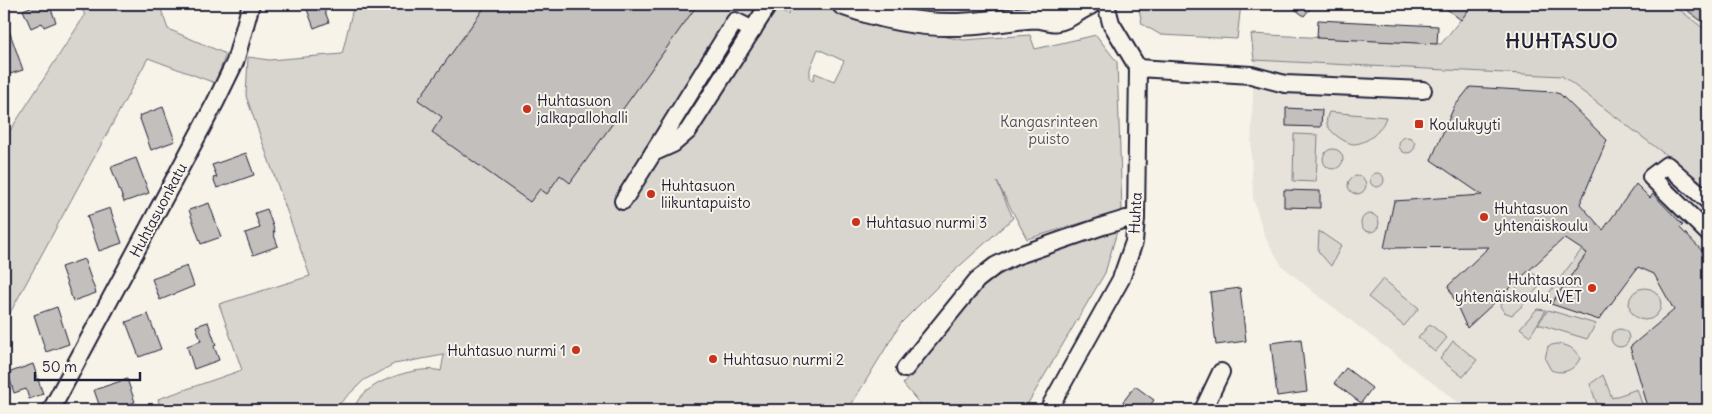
<svg xmlns="http://www.w3.org/2000/svg" width="1712" height="414" viewBox="0 0 1712 414" font-family="Delius,sans-serif">
<rect width="100%" height="100%" fill="#f7f3e8"/>
<filter id="ink" filterUnits="userSpaceOnUse"><feTurbulence type="fractalNoise" baseFrequency=".02" numOctaves="2"/><feDisplacementMap in="SourceGraphic" scale="10" xChannelSelector="R" yChannelSelector="G"/><feConvolveMatrix kernelMatrix="1 2 1 2 8 2 1 2 1" color-interpolation-filters="sRGB"/></filter>
<g filter="url(#ink)">
<!-- built -->
<g fill="#e7e3db">
<path d="M 1672,4 L 1708,4 L 1708,32 Z"/>
<path d="M 1254,60 L 1562,75 L 1708,187 L 1708,410 L 1468,410 L 1316,294 L 1282,266 L 1265,237 L 1253,198 L 1251,152 Z"/>
</g>
<!-- green -->
<g fill="#d8d5cf" stroke="#7d7c85" fill-rule="evenodd">
<path d="M 79,4 L 159,4 L 168,29 L 226,54 L 215,83 L 148,58 L 4,324 L 4,140 L 85,15 Z"/>
<path d="M 354,4 L 767,4 L 788,15 L 793,4 L 825,4 L 882,26 L 964,40 L 1030,35 L 1035,49 L 1096,35 L 1117,62 L 1122,211 L 1027,239 L 997,182 L 1013,218 L 943,281 L 901,323 L 848,410 L 354,410 C 358,383 419,364 441,371 L 444,355 L 394,364 L 364,380 L 338,405 L 340,410 L 161,410 L 158,399 L 242,370 L 219,304 L 310,276 L 246,96 L 248,57 L 269,60 L 342,54 ZM 818,49 L 844,61 L 834,81 L 815,73 L 813,81 L 810,79 L 810,69 Z"/>
<path d="M 921,4 L 988,4 L 984,7 L 953,8 Z"/>
<path d="M 1138,4 L 1241,4 L 1237,39 L 1161,35 L 1142,24 Z"/>
<path d="M 1473,4 L 1672,4 L 1708,32 L 1708,187 L 1562,76 L 1254,60 L 1251,34 L 1441,44 Z"/>
<path d="M 1329,112 L 1386,117 C 1382,130 1369,143 1354,144 C 1346,144 1329,132 1327,124 C 1326,120 1327,116 1329,112 Z"/>
<path d="M 1294,134 L 1318,135 L 1316,182 L 1293,181 Z"/>
<circle cx="1407" cy="145" r="8"/>
<circle cx="1333" cy="159" r="10"/>
<circle cx="1377" cy="180" r="7"/>
<circle cx="1357" cy="185" r="9"/>
<circle cx="1370" cy="223" r="9"/>
<path d="M 1118,228 L 1105,273 L 1024,410 L 925,410 L 903,384 L 984,283 L 1041,254 Z"/>
<path d="M 1319,231 L 1341,246 L 1331,266 L 1318,251 Z"/>
<path d="M 1582,249 L 1587,253 L 1551,304 L 1543,301 Z"/>
<path d="M 1532,272 L 1543,282 L 1521,307 L 1512,315 L 1504,312 L 1500,306 L 1504,300 Z"/>
<path d="M 1383,279 L 1419,308 L 1404,326 L 1368,297 Z"/>
<circle cx="1645" cy="304" r="16"/>
<path d="M 1537,309 L 1546,310 L 1530,336 L 1520,328 Z"/>
<path d="M 1548,310 L 1596,324 L 1587,339 L 1538,324 Z"/>
<path d="M 1430,324 L 1447,338 L 1435,352 L 1418,338 Z"/>
<circle cx="1620" cy="338" r="9"/>
<path d="M 1453,341 L 1477,360 L 1463,377 L 1440,359 Z"/>
<path d="M 1556,344 C 1569,345 1574,348 1580,358 C 1575,370 1563,375 1551,370 L 1545,359 L 1548,346 Z"/>
<path d="M 1603,375 L 1612,398 L 1637,389 L 1644,410 L 1599,410 L 1590,384 Z"/>
</g>
<!-- building -->
<g fill="#c2bfbd" stroke="#22223b">
<path d="M 38,4 L 49,4 L 56,22 L 44,27 L 42,23 L 31,28 L 23,10 Z"/>
<path d="M 305,4 L 322,4 L 329,22 L 314,28 Z"/>
<path d="M 487,4 L 698,4 L 570,183 L 560,175 L 547,194 L 540,189 L 530,202 L 432,132 L 442,117 L 418,100 Z"/>
<path d="M 1288,4 L 1314,4 L 1304,16 Z"/>
<path d="M 1440,4 L 1473,4 L 1461,20 Z"/>
<path d="M 1679,4 L 1708,4 L 1708,26 Z"/>
<path d="M 5,19 L 23,70 L 10,74 L 6,63 L 4,64 L 4,20 Z"/>
<path d="M 1318,20 L 1438,26 L 1437,44 L 1317,38 Z"/>
<path d="M 1470,87 L 1553,92 L 1560,94 L 1607,140 L 1580,204 L 1603,230 L 1636,184 L 1650,198 L 1653,194 L 1683,225 L 1680,228 L 1708,257 L 1708,410 L 1649,410 L 1630,347 L 1674,310 L 1654,274 L 1638,267 L 1599,320 L 1551,304 L 1587,253 L 1564,238 L 1467,328 L 1448,286 L 1489,247 L 1384,248 L 1394,201 L 1482,195 L 1431,160 L 1454,107 Z"/>
<path d="M 163,107 L 175,141 L 151,150 L 139,116 Z"/>
<path d="M 1286,108 L 1322,110 L 1321,127 L 1286,126 Z"/>
<path d="M 246,153 L 254,175 L 217,188 L 213,178 L 217,177 L 212,165 Z"/>
<path d="M 136,158 L 149,193 L 124,202 L 111,167 Z"/>
<path d="M 1284,190 L 1320,191 L 1320,208 L 1284,207 Z"/>
<path d="M 209,203 L 221,237 L 201,244 L 189,210 Z"/>
<path d="M 110,208 L 122,243 L 99,251 L 87,216 Z"/>
<path d="M 267,209 L 275,232 L 273,232 L 278,246 L 253,255 L 245,233 L 260,228 L 255,213 Z"/>
<path d="M 84,259 L 96,293 L 73,301 L 61,267 Z"/>
<path d="M 187,266 L 194,286 L 160,300 L 152,279 Z"/>
<path d="M 1240,288 L 1246,341 L 1216,345 L 1210,292 Z"/>
<path d="M 57,307 L 69,344 L 46,352 L 34,315 Z"/>
<path d="M 148,314 L 161,349 L 139,357 L 126,322 Z"/>
<path d="M 208,322 L 216,345 L 214,346 L 219,360 L 194,369 L 187,346 L 201,341 L 196,326 Z"/>
<path d="M 1301,339 L 1307,392 L 1277,396 L 1271,343 Z"/>
<path d="M 33,364 L 43,394 L 29,399 L 26,389 L 14,393 L 8,373 Z"/>
<path d="M 1346,368 L 1372,388 L 1361,403 L 1334,383 Z"/>
<path d="M 127,379 L 135,402 L 112,410 L 101,410 L 94,390 Z"/>
<path d="M 1135,386 L 1154,400 L 1147,410 L 1117,410 Z"/>
</g>
<g fill="none" stroke-linecap="round" stroke-linejoin="round">
<!-- minor casing -->
<g stroke="#22223b" stroke-width="20">
<g id="minor">
<path d="M 1138,68 L 1251,75 L 1285,84 L 1423,90"/>
<path d="M 653,153 L 735,21 L 753,30"/>
<path d="M 623,201 L 653,153 L 673,144 L 688,131 L 769,4"/>
<path d="M 1708,201 L 1667,165 L 1651,177 L 1708,233"/>
<path d="M 905,369 L 977,280 L 995,266 L 1013,257 L 1103,226 L 1126,219 L 1136,218"/>
<path d="M 51,410 L 215,103 L 235,62 L 251,4"/>
<path d="M 1048,410 L 1121,279 L 1134,242 L 1136,218 L 1138,68 L 1111,23 L 1106,4"/>
<path d="M 1203,410 L 1221,372"/>
</g>
</g>
<!-- major casing -->
<g stroke="#22223b" stroke-width="25">
<path id="major" d="M 843,4 C 882,18 926,27 967,24 C 990,23 1013,18 1036,17 C 1042,17 1049,20 1055,20 C 1070,18 1077,9 1089,4"/>
</g>
<!-- minor -->
<use href="#minor" stroke="#f7f3e8" stroke-width="16"/>
<!-- major -->
<use href="#major" stroke="#f7f3e8" stroke-width="21"/>
</g>
</g>
<!-- markers -->
<g fill="#c8321e" stroke="#f7f3e8" stroke-width="2">
<circle cx="527" cy="109" r="5"/>
<rect x="1414" y="119" width="10" height="10" rx="2.5"/>
<circle cx="651" cy="194" r="5"/>
<circle cx="1484" cy="217" r="5"/>
<circle cx="856" cy="222" r="5"/>
<circle cx="1592" cy="288" r="5"/>
<circle cx="576" cy="350" r="5"/>
<circle cx="713" cy="359" r="5"/>
</g>
<g text-anchor="middle" dominant-baseline="central" stroke-width="4" stroke-linejoin="round" paint-order="stroke">
<!-- poi labels -->
<g font-size="15" fill="#22223b" stroke="#f7f3e8" text-anchor="start">
<text x="537" y="100">Huhtasuon<tspan x="537" dy="17">jalkapallohalli</tspan></text>
<text x="1429" y="124">Koulukyyti</text>
<text x="661" y="185">Huhtasuon<tspan x="661" dy="17">liikuntapuisto</tspan></text>
<text x="1494" y="208">Huhtasuon<tspan x="1494" dy="17">yhtenäiskoulu</tspan></text>
<text x="866" y="222">Huhtasuo nurmi 3</text>
<text x="1582" y="279" text-anchor="end">Huhtasuon<tspan x="1582" dy="17">yhtenäiskoulu, VET</tspan></text>
<text x="566" y="350" text-anchor="end">Huhtasuo nurmi 1</text>
<text x="723" y="359">Huhtasuo nurmi 2</text>
</g>
<!-- park labels -->
<g font-size="15" fill="#504f60" stroke="#f7f3e8">
<text x="1049" y="121">Kangasrinteen<tspan x="1049" dy="17">puisto</tspan></text>
</g>
<!-- street labels -->
<g font-size="15" fill="#22223b" stroke="#f7f3e8">
<text transform="translate(158 210) rotate(-62)">Huhtasuonkatu</text>
<text transform="translate(1135 213) rotate(-87)">Huhta</text>
</g>
<!-- district labels -->
<g font-size="20" font-weight="bold" letter-spacing="1" fill="#22223b" stroke="#f7f3e8">
<text x="1562" y="40">HUHTASUO</text>
</g>
</g>
<!-- margin -->
<rect width="1712" height="414" fill="none" stroke="#f7f3e8" stroke-width="20"/>
<rect x="10" y="10" width="1692" height="394" fill="none" stroke="#22223b" stroke-width="2" filter="url(#ink)"/>
<!-- scale -->
<path d="M35 372v8h105v-8" fill="none" stroke="#22223b" stroke-width="2.5"/>
<text x="42" y="372" font-size="15" fill="#22223b" stroke="#f7f3e8" stroke-width="4" paint-order="stroke">50 m</text>
</svg>
